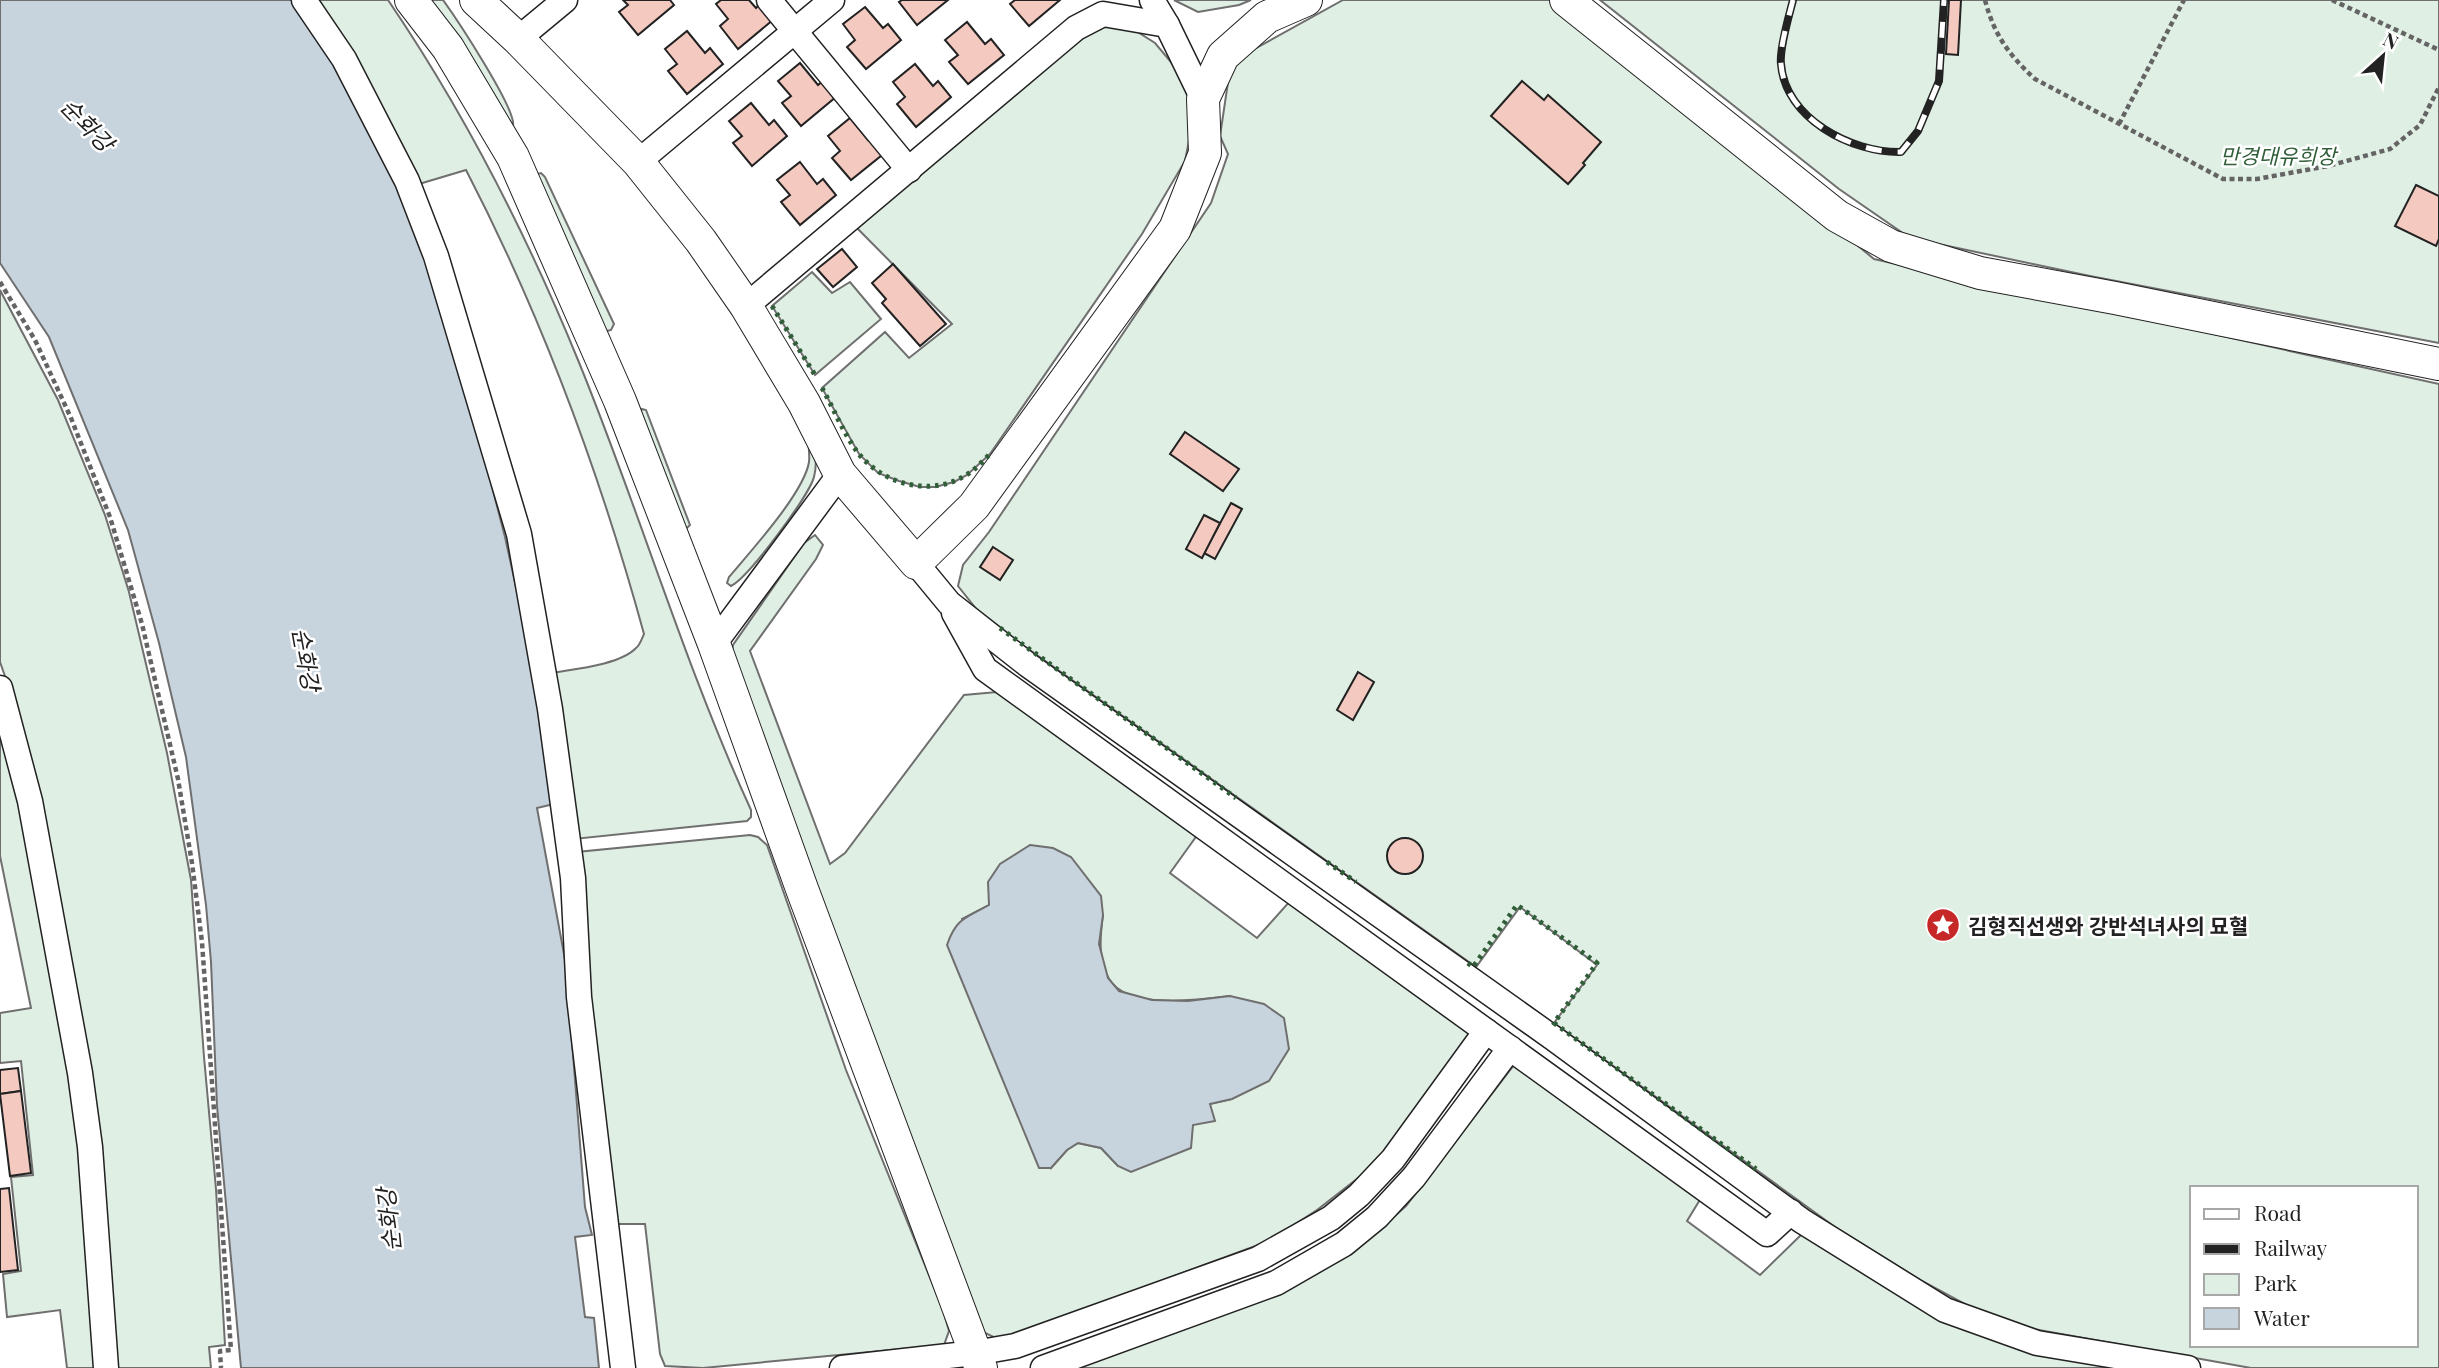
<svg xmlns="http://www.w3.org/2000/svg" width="2439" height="1368" viewBox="0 0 2439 1368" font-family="'Playfair Display','Noto Sans KR',serif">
<rect width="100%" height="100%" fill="#fff"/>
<!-- green -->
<g fill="#e0efe3" stroke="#6f6f6f" stroke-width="2" fill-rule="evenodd">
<path d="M 318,0 L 388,0 C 464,112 527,235 578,360 C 639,509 684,664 751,810 L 751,817 L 747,821 L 574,839 L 551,673 C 574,669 620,665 636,648 C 640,645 642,638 644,634 C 601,477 541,315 466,170 L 419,184 Z"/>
<path d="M 428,0 L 443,0 C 456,18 517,110 513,126 Z"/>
<path d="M 1174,0 L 1251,0 L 1239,5 L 1198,12 Z"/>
<path d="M 1343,0 L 1557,0 L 1874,259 L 2439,384 L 2439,1368 L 2251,1368 L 2028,1328 L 1974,1309 L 1922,1281 L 1835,1227 L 1554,1023 L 1597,965 L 1520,907 L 1476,967 L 982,616 L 958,586 L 963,565 L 989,532 L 1211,203 L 1228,154 L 1220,136 L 1231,62 ZM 2192,1188 L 2416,1188 L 2416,1345 L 2192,1345 Z"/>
<path d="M 1600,0 L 2439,0 L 2439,343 L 2090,276 L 1910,238 L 1839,189 Z"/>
<path d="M 1101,25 L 1136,31 L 1155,43 L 1176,68 L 1187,93 L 1192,125 L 1185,161 L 1142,234 L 990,454 L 967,475 L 954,482 L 935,487 L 920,487 L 899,481 L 878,473 L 859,454 L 822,388 L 885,332 L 909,358 L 952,324 L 854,225 L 1026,80 Z"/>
<path d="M 541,173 L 545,177 L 614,324 L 611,330 L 607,331 L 604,327 L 537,174 Z"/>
<path d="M 812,272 L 832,293 L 850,282 L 881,319 L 815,375 L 772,306 Z"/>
<path d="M 0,290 L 58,400 L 105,515 L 129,592 L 167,753 L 191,880 L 204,1057 L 216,1189 L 225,1345 L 209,1347 L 211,1368 L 114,1368 L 12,696 L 0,662 Z"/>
<path d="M 642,409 L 646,410 L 690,525 L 687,528 L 683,527 L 640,413 Z"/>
<path d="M 808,435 C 815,450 818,461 814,477 C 809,496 748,578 731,586 L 727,583 L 729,577 C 750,552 804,493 809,462 C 810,454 808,444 808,435 Z"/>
<path d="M 815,535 L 823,545 L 816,559 L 750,651 L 830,864 L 845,853 L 964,695 L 997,692 L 1198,834 L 1170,873 L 1257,938 L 1290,901 L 1473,1035 L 1376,1164 L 1317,1210 L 1269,1241 L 1000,1340 L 985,1333 L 980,1326 L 731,659 L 733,645 L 804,543 ZM 989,905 L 1103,915 C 1100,936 1098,960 1109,979 C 1127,1010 1200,1000 1230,996 L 1232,1099 L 1209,1104 L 1193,1125 L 1118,1166 L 1101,1148 L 1078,1143 L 1067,1150 L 1051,1168 L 962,919 Z"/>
<path d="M 0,713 L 26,814 L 83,1153 L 100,1368 L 67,1368 L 60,1310 L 7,1317 L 3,1274 L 21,1271 L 11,1177 L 33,1175 L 21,1061 L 0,1063 L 0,1013 L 31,1008 L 0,856 Z"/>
<path d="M 750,835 L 758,837 L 767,845 L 846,1070 L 943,1310 L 949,1331 L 944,1345 L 703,1368 L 665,1366 L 660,1354 L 645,1224 L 612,1224 L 577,852 Z"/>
<path d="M 1514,1065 L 1701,1198 L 1687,1221 L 1760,1275 L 1805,1231 L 1968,1329 L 2123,1368 L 1075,1368 L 1281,1293 L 1354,1252 L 1406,1206 Z"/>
</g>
<!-- water -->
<g fill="#c7d3dd" stroke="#6f6f6f" stroke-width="2">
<path d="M 0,0 L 297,0 L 314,24 L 408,201 L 489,475 L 505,537 L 530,651 L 554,804 L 537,808 L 566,965 L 585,1207 L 592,1235 L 575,1237 L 585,1317 L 594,1318 L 599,1368 L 241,1368 L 217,1106 L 211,962 L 206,905 L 186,757 L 159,643 L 128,530 L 49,337 L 0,263 Z"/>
<path d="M 1030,845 L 1053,848 L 1071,857 L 1101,896 L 1103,915 L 1099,944 L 1108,978 L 1119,991 L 1152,1000 L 1188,1001 L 1230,996 L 1264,1004 L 1284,1018 L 1289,1049 L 1269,1081 L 1232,1099 L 1210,1104 L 1215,1121 L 1193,1125 L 1191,1148 L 1131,1172 L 1118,1166 L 1101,1148 L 1078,1143 L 1067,1150 L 1051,1168 L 1039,1168 L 947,945 C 956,918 966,918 989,905 L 988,882 L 1000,864 Z"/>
</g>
<!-- building -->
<g fill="#f3c9c0" stroke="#222" stroke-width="2">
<path d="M 623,0 L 670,0 L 674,5 L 638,35 L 619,12 L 628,5 Z"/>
<path d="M 721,0 L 749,0 L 756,8 L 761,3 L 774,19 L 738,49 L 720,26 L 728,19 L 716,4 Z"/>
<path d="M 902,0 L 948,0 L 917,25 L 899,2 Z"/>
<path d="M 1015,0 L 1060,0 L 1029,26 L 1010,4 Z"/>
<path d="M 1949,0 L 1961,0 L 1958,55 L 1946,54 Z"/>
<path d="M 865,7 L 883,28 L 888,24 L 901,40 L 866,69 L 847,47 L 855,40 L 843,24 Z"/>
<path d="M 967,22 L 985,44 L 991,39 L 1004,55 L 968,84 L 949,62 L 958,55 L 945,40 Z"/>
<path d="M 687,31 L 705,53 L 710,48 L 723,64 L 687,94 L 668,71 L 677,64 L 665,49 Z"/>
<path d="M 800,63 L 818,85 L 824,80 L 837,96 L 801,126 L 782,103 L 791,96 L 778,81 Z"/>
<path d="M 915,64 L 933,86 L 938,81 L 951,97 L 916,127 L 897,104 L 905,97 L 893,82 Z"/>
<path d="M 1522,81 L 1544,100 L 1548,95 L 1601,142 L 1583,163 L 1585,165 L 1568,184 L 1491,116 Z"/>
<path d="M 751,103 L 769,125 L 774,120 L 787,136 L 752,166 L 733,143 L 742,136 L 729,121 Z"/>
<path d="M 850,118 L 868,140 L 874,135 L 887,151 L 851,180 L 832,158 L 840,151 L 828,136 Z"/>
<path d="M 800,162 L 817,184 L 823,179 L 836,195 L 800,225 L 781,202 L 790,195 L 777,180 Z"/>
<path d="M 2416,185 L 2439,196 L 2439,239 L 2436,246 L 2395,226 Z"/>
<path d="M 842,249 L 857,267 L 833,287 L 817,269 Z"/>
<path d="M 893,264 L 946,324 L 920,346 L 882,303 L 886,299 L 872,283 Z"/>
<path d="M 1185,432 L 1239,469 L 1223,491 L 1170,454 Z"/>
<path d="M 1231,503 L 1242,509 L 1215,559 L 1204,553 Z"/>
<path d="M 1204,515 L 1220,523 L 1202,558 L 1186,549 Z"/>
<path d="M 993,547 L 1013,560 L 1000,580 L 980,567 Z"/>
<path d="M 1358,672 L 1374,682 L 1353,720 L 1337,710 Z"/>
<circle cx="1405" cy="856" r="18"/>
<path d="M 18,1068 L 21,1091 L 0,1094 L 0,1070 Z"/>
<path d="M 21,1091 L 31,1173 L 10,1176 L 0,1094 Z"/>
<path d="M 9,1188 L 18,1270 L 0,1272 L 0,1189 Z"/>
</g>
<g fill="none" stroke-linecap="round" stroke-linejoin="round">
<!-- minor casing -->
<g stroke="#222" stroke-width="27">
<g id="minor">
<path d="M 304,0 L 344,59 L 407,181 L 436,256 L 519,534 L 550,709 L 573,878 L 579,997 L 623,1368"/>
<path d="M 769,0 L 909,170"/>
<path d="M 1152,0 L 1167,25"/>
<path d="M 518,39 L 565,0"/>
<path d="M 638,162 L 832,0"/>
<path d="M 746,306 L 1076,28 L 1103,14 L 1167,25 L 1203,99"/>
<path d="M 916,563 L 949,603 L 1028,665 L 1553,1038 L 1802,1221 L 1945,1310 L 2037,1343 L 2188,1368"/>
<path d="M 954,613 L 985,669 L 1767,1234 L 1791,1212"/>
<path d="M 714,644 L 840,474"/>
<path d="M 0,688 L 30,801 L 80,1073 L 90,1147 L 106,1368"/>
<path d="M 842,1368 L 975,1353 L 1015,1346 L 1258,1259 L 1331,1218 L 1359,1195 L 1393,1159 L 1486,1031"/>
<path d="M 1043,1368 L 1276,1283 L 1344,1244 L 1377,1217 L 1414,1177 L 1510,1048"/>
</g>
</g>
<!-- major casing -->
<g stroke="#222" stroke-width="34">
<g id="major">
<path d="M 411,0 L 448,48 L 513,157 L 620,401 L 714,644 L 802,889 L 981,1368"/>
<path d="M 476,0 L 518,39 L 638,162 L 701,241 L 746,306 L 804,403 L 840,474 L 916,563 L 974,506 L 1175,229 L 1205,153 L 1203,99 L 1223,56 L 1267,17 L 1306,0"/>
<path d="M 1566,0 L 1837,216 L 1891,246 L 1980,273 L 2115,298 L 2439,364"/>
</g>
</g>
<!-- path -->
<g stroke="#646464" stroke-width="4.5" stroke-dasharray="5 3.5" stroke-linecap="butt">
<path d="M 1985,0 C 1994,35 2009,55 2035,79 L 2223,179 L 2257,179 L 2328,166 L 2390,149 L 2420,125 L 2439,87"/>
<path d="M 2332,0 L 2439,50"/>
<path d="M 2119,124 L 2184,0"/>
<path d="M 0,282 L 35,340 L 71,418 L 110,517 L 142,624 L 178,779 L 192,863 L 202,942 L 231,1350 L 220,1351 L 221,1368"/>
</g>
<!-- minor -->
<use href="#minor" stroke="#fff" stroke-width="24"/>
<!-- major -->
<use href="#major" stroke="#fff" stroke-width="32"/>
<!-- rail casing -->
<g stroke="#222" stroke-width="8">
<path id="rail" d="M 1793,0 C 1789,16 1779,49 1781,64 C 1785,118 1851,153 1901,152 L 1918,131 L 1939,81 L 1944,0"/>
</g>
<!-- rail -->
<use href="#rail" stroke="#fff" stroke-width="5" stroke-dasharray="16" stroke-linecap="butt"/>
<!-- hedge -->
<g stroke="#2f5e38" stroke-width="5" stroke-dasharray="3.5 5" stroke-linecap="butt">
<path d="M 772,306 L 815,375"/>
<path d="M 822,388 C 834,409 844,435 859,454 C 884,485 932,497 966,475 C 975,470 983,461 990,454"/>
<path d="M 1000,628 L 1236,798"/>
<path d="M 1327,862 L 1356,882"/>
<path d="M 1468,963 L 1473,967 L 1517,905 L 1597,963 L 1554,1023 L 1756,1169"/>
</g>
</g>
<!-- icons -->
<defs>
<g id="sight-disc" transform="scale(1.75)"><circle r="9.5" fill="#c62828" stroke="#fff"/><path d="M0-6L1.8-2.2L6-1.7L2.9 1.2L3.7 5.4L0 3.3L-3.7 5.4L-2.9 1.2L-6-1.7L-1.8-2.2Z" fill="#fff"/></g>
</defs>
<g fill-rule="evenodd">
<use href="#sight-disc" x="1943" y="925"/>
</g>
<g text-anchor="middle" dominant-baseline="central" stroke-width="5" stroke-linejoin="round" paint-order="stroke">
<!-- park labels -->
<g font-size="21" font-style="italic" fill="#2f5e38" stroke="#fff">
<text x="2278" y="155">만경대유희장</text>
</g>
<!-- poi labels -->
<g font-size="21" font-weight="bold" fill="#222" stroke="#fff" text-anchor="start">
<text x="1968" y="925">김형직선생와 강반석녀사의 묘혈</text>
</g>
<!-- water labels -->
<g font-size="23" font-style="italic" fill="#222" stroke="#fff">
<text transform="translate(88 124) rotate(46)">순화강</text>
<text transform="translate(307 659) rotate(80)">순화강</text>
<text transform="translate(388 1220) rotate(-96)">순화강</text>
</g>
</g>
<!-- legend -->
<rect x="2190" y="1186" width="228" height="161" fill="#ffffff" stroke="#a7a7a7" stroke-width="2"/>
<rect x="2204" y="1209" width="35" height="10" fill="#ffffff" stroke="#a7a7a7" stroke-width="2"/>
<text x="2254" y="1221" font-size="21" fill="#222222">Road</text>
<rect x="2204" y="1244" width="35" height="10" fill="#222222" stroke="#a7a7a7" stroke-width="2"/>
<text x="2254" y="1256" font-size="21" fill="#222222">Railway</text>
<rect x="2204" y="1274" width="35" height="21" fill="#e0efe3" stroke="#a7a7a7" stroke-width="2"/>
<text x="2254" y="1291" font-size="21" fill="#222222">Park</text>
<rect x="2204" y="1308" width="35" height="21" fill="#c7d3dd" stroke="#a7a7a7" stroke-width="2"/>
<text x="2254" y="1326" font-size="21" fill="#222222">Water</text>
<!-- north arrow -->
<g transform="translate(2383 56) rotate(27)" stroke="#ffffff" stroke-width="5" paint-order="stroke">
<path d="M0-5L12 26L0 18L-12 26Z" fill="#222222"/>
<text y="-10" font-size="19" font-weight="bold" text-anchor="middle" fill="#222222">N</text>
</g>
</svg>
